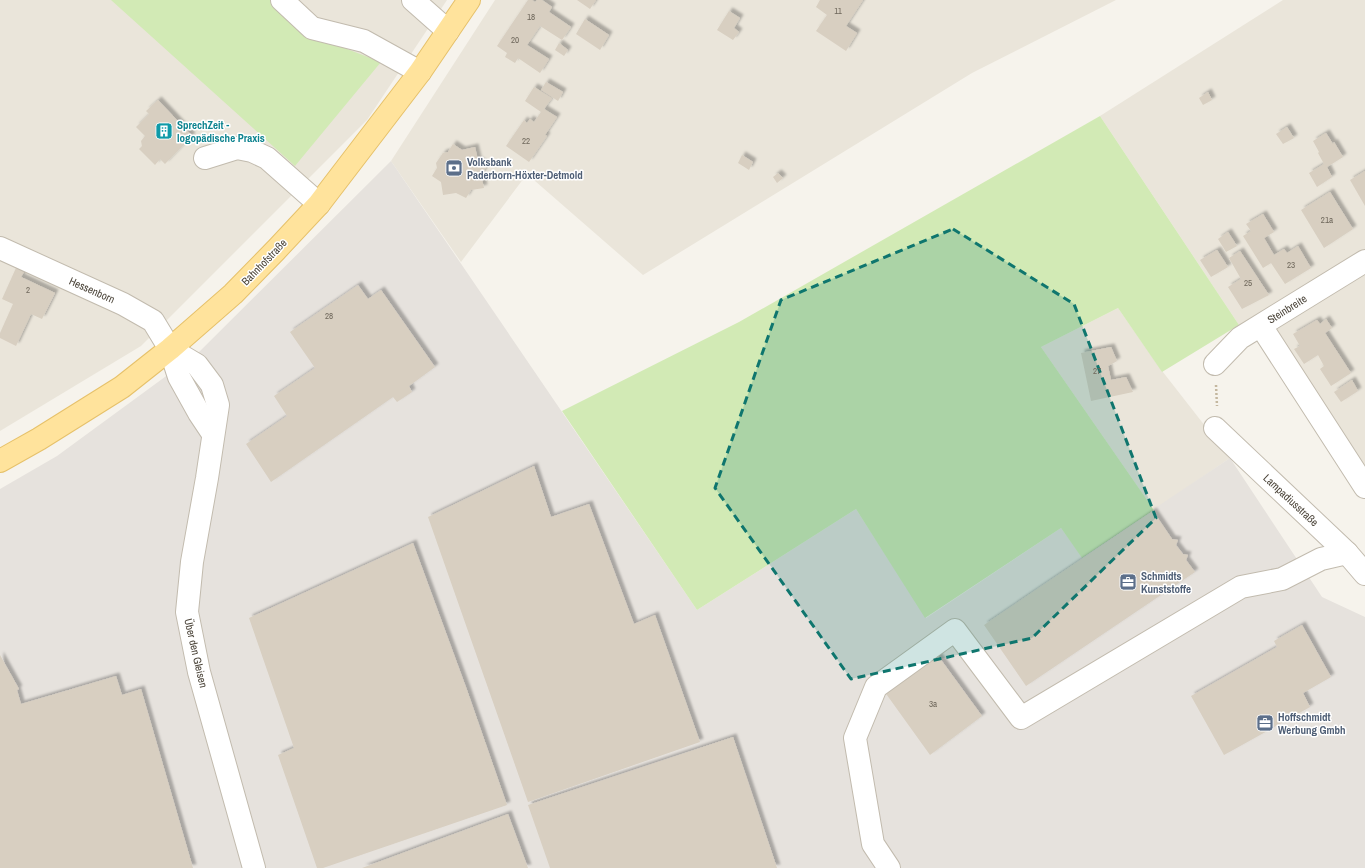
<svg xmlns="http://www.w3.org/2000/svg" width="1365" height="868" viewBox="0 0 1365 868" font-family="'Archivo Narrow',sans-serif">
<defs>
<filter id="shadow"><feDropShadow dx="3.5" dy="-3.5" stdDeviation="1" flood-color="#0004"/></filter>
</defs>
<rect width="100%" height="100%" fill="#f6f3ec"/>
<!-- residential -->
<g fill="#eae5da">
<path d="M 0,0 L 447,0 L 367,120 L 141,346 L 0,431 Z"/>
<path d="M 495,0 L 1116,0 L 972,73 L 643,275 L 527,174 L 461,262 L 391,161 Z"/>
<path d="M 1283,0 L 1365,0 L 1365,469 L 1259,314 L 1239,325 L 1100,116 Z"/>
<path d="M 1118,308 L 1159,367 L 1230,458 L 1154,510 L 1041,347 Z"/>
</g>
<!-- industrial -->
<path fill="#e6e2dd" d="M 391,161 L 697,610 L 856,509 L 926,618 L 1061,528 L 1082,557 L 1230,458 L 1322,597 L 1365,617 L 1365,868 L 0,868 L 0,489 L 57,456 L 199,352 Z"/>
<!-- green -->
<g fill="#d2eab5">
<path d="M 111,0 L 270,0 L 313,36 L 381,62 L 295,166 Z"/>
<path d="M 1100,116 L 1239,325 L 1162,372 L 1118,308 L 1041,347 L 1154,510 L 1082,558 L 1061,528 L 925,618 L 856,509 L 697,610 L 562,411 L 739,322 Z"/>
</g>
<!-- building -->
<g fill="#d8cfc1" filter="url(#shadow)">
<path d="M 528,0 L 532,0 L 535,2 L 537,0 L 542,0 L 552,7 L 549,12 L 571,27 L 562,40 L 540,26 L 527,45 L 549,59 L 540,73 L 518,58 L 515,63 L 505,57 L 507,53 L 497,46 Z"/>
<path d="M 577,0 L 596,0 L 590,9 Z"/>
<path d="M 820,0 L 863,0 L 846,26 L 857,33 L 846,51 L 816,31 L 827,15 L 816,7 Z"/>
<path d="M 729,11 L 740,18 L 734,28 L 739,32 L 733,40 L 717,30 Z"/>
<path d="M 585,19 L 609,35 L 600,50 L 576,34 Z"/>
<path d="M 559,43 L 568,50 L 564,56 L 555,50 Z"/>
<path d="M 546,82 L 563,92 L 558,101 L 541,90 Z"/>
<path d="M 534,87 L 552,98 L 544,109 L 557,117 L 545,135 L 547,136 L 529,162 L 506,146 L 524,120 L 527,123 L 530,119 L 534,122 L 541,112 L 525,101 Z"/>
<path d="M 1208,92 L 1212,100 L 1203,105 L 1199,98 Z"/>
<path d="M 158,100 L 192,136 L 165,164 L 160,159 L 155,165 L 139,149 L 142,146 L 141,141 L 145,136 L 136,127 L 149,114 L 146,111 Z"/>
<path d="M 1287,127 L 1294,138 L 1283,144 L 1276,134 Z"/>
<path d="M 1326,133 L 1333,144 L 1334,142 L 1343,157 L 1327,167 L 1332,177 L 1317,187 L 1309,173 L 1324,164 L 1318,153 L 1319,152 L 1313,141 Z"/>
<path d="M 453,144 L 462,150 L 475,147 L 478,160 L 487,166 L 481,175 L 484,188 L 471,190 L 466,198 L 456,193 L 443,195 L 441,182 L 432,176 L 437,168 L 436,163 L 443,153 L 448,152 Z"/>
<path d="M 742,155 L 753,162 L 749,170 L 738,163 Z"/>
<path d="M 1365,171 L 1365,206 L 1350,180 Z"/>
<path d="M 778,173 L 783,178 L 777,183 L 773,177 Z"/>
<path d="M 1330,192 L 1353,229 L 1324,248 L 1301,210 Z"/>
<path d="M 1263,214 L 1274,232 L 1264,238 L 1274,255 L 1284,249 L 1287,253 L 1298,246 L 1311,268 L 1285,284 L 1271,263 L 1263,268 L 1243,236 L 1251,231 L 1246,224 Z"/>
<path d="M 1228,232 L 1237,246 L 1226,252 L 1218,239 Z"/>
<path d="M 1217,250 L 1228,267 L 1211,277 L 1200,260 Z"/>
<path d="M 1240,251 L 1269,295 L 1242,309 L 1228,287 L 1241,279 L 1229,258 Z"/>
<path d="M 16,268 L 24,272 L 21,277 L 55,293 L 42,319 L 31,314 L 16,346 L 0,338 L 0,333 L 13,304 L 2,299 Z"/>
<path d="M 358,285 L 368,299 L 381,290 L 435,367 L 409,386 L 412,392 L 397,402 L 393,397 L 271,482 L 246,444 L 287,416 L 274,396 L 315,368 L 290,332 Z"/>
<path d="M 1326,319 L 1332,328 L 1325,333 L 1351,373 L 1331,386 L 1320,369 L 1324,366 L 1318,355 L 1304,364 L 1294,349 L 1300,346 L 1293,334 L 1317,320 L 1320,324 Z"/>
<path d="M 1111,347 L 1117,361 L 1108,366 L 1111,380 L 1126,377 L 1133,392 L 1091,401 L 1081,353 Z"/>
<path d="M 1352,380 L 1358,391 L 1341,402 L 1334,392 Z"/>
<path d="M 534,466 L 551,517 L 589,504 L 634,624 L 655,615 L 700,742 L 528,802 L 428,517 Z"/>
<path d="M 1153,511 L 1172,539 L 1178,540 L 1176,545 L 1183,554 L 1188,555 L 1186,560 L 1195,572 L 1026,686 L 984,625 Z"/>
<path d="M 413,543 L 467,690 L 507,805 L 323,868 L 317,868 L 278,755 L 294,748 L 249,618 Z"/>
<path d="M 1302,625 L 1331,677 L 1303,693 L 1310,707 L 1224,755 L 1191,696 L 1277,647 L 1274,641 Z"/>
<path d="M 936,653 L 982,716 L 930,755 L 884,691 Z"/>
<path d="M 0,655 L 19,689 L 17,690 L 21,704 L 116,676 L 122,695 L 141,689 L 193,868 L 0,868 Z"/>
<path d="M 733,737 L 777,868 L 550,868 L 528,805 Z"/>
<path d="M 508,814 L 528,868 L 362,868 Z"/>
</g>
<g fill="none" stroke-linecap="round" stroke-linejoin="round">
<!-- minor casing -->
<g stroke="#c2bbae" stroke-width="24">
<g id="minor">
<path d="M 282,0 L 312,28 L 364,41 L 420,72"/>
<path d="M 413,0 L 448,31"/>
<path d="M 205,158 L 237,148 L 252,151 L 267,158 L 319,204"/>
<path d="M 0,248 L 123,304 L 153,321 L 170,349 L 179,377 L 199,413 L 213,434"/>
<path d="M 1261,326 L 1365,487"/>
<path d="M 170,349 L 197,365 L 212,385 L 218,405 L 207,478 L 192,562 L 187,612 L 199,672 L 254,868"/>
<path d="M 1215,364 L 1240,338 L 1365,261"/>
<path d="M 1215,428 L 1347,553 L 1365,574"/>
<path d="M 889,868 L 873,844 L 855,738 L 876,687 L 955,630 L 1021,718 L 1241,587 L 1282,579 L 1321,559 L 1347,553"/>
</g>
</g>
<!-- major casing -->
<g stroke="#e6c16a" stroke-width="24">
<path id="major" d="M 0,461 L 39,439 L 122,387 L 170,349 L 233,294 L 276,250 L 319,204 L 420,72 L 469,0"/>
</g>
<!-- path -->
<path stroke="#c4b79f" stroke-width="2.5" stroke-dasharray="2 2" stroke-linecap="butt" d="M 1216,385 L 1217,406"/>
<!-- minor -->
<use href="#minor" stroke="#fff" stroke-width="22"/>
<!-- major -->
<use href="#major" stroke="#ffe39c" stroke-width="22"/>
</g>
<!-- marked area -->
<path fill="#0f766e" fill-opacity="0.2" stroke="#0f766e" stroke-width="3" stroke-dasharray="8 5" stroke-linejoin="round" d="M 953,229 L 1074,304 L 1156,518 L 1032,638 L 851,679 L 715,488 L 781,300 Z"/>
<!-- icons -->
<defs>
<g id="building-square" transform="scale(0.9)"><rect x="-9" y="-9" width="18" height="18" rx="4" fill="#0f9aa8" stroke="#fff"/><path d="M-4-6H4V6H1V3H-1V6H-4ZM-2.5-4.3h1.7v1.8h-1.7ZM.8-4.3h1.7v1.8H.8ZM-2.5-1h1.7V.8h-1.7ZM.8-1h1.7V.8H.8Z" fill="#fff"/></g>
<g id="bank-square" transform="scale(0.9)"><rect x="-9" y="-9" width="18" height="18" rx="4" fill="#5c6f8a" stroke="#fff"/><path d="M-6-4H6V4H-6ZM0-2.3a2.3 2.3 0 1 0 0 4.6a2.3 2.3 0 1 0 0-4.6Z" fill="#fff"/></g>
<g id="office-square" transform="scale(0.9)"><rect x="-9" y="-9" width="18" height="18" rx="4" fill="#5c6f8a" stroke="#fff"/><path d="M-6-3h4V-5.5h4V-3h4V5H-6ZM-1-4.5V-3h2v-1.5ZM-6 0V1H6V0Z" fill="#fff"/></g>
</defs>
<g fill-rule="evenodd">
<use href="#building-square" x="164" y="131"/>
<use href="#bank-square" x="454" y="168"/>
<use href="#office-square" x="1128" y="582"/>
<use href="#office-square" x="1265" y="723"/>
</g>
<g text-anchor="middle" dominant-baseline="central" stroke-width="3" stroke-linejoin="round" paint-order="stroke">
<!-- number labels -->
<g font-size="9" fill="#6e675b">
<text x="838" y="11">11</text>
<text x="531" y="17">18</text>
<text x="515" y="40">20</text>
<text x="526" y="141">22</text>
<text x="1327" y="220">21a</text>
<text x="1291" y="265">23</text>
<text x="1248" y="283">25</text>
<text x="28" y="290">2</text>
<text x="329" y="316">28</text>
<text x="1097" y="371">27</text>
<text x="933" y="704">3a</text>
</g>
<!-- culture labels -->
<g font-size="11" font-weight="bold" fill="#0d838f" stroke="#fff" text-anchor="start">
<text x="177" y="125">SprechZeit -<tspan x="177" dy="13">logopädische Praxis</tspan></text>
</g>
<!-- service labels -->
<g font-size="11" font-weight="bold" fill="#4e5e75" stroke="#fff" text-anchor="start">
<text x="467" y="162">Volksbank<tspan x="467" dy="13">Paderborn-Höxter-Detmold</tspan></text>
<text x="1141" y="576">Schmidts<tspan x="1141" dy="13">Kunststoffe</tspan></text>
<text x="1278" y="717">Hoffschmidt<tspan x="1278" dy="13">Werbung Gmbh</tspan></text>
</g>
<!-- street labels -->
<g font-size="11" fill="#4b4439" stroke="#fff">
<text transform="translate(264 262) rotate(-46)">Bahnhofstraße</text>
<text transform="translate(92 290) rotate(24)">Hessenborn</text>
<text transform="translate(1287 309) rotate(-32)">Steinbreite</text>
<text transform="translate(1291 500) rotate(43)">Lampadiusstraße</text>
<text transform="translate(196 653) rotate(77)">Über den Gleisen</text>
</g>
</g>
</svg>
